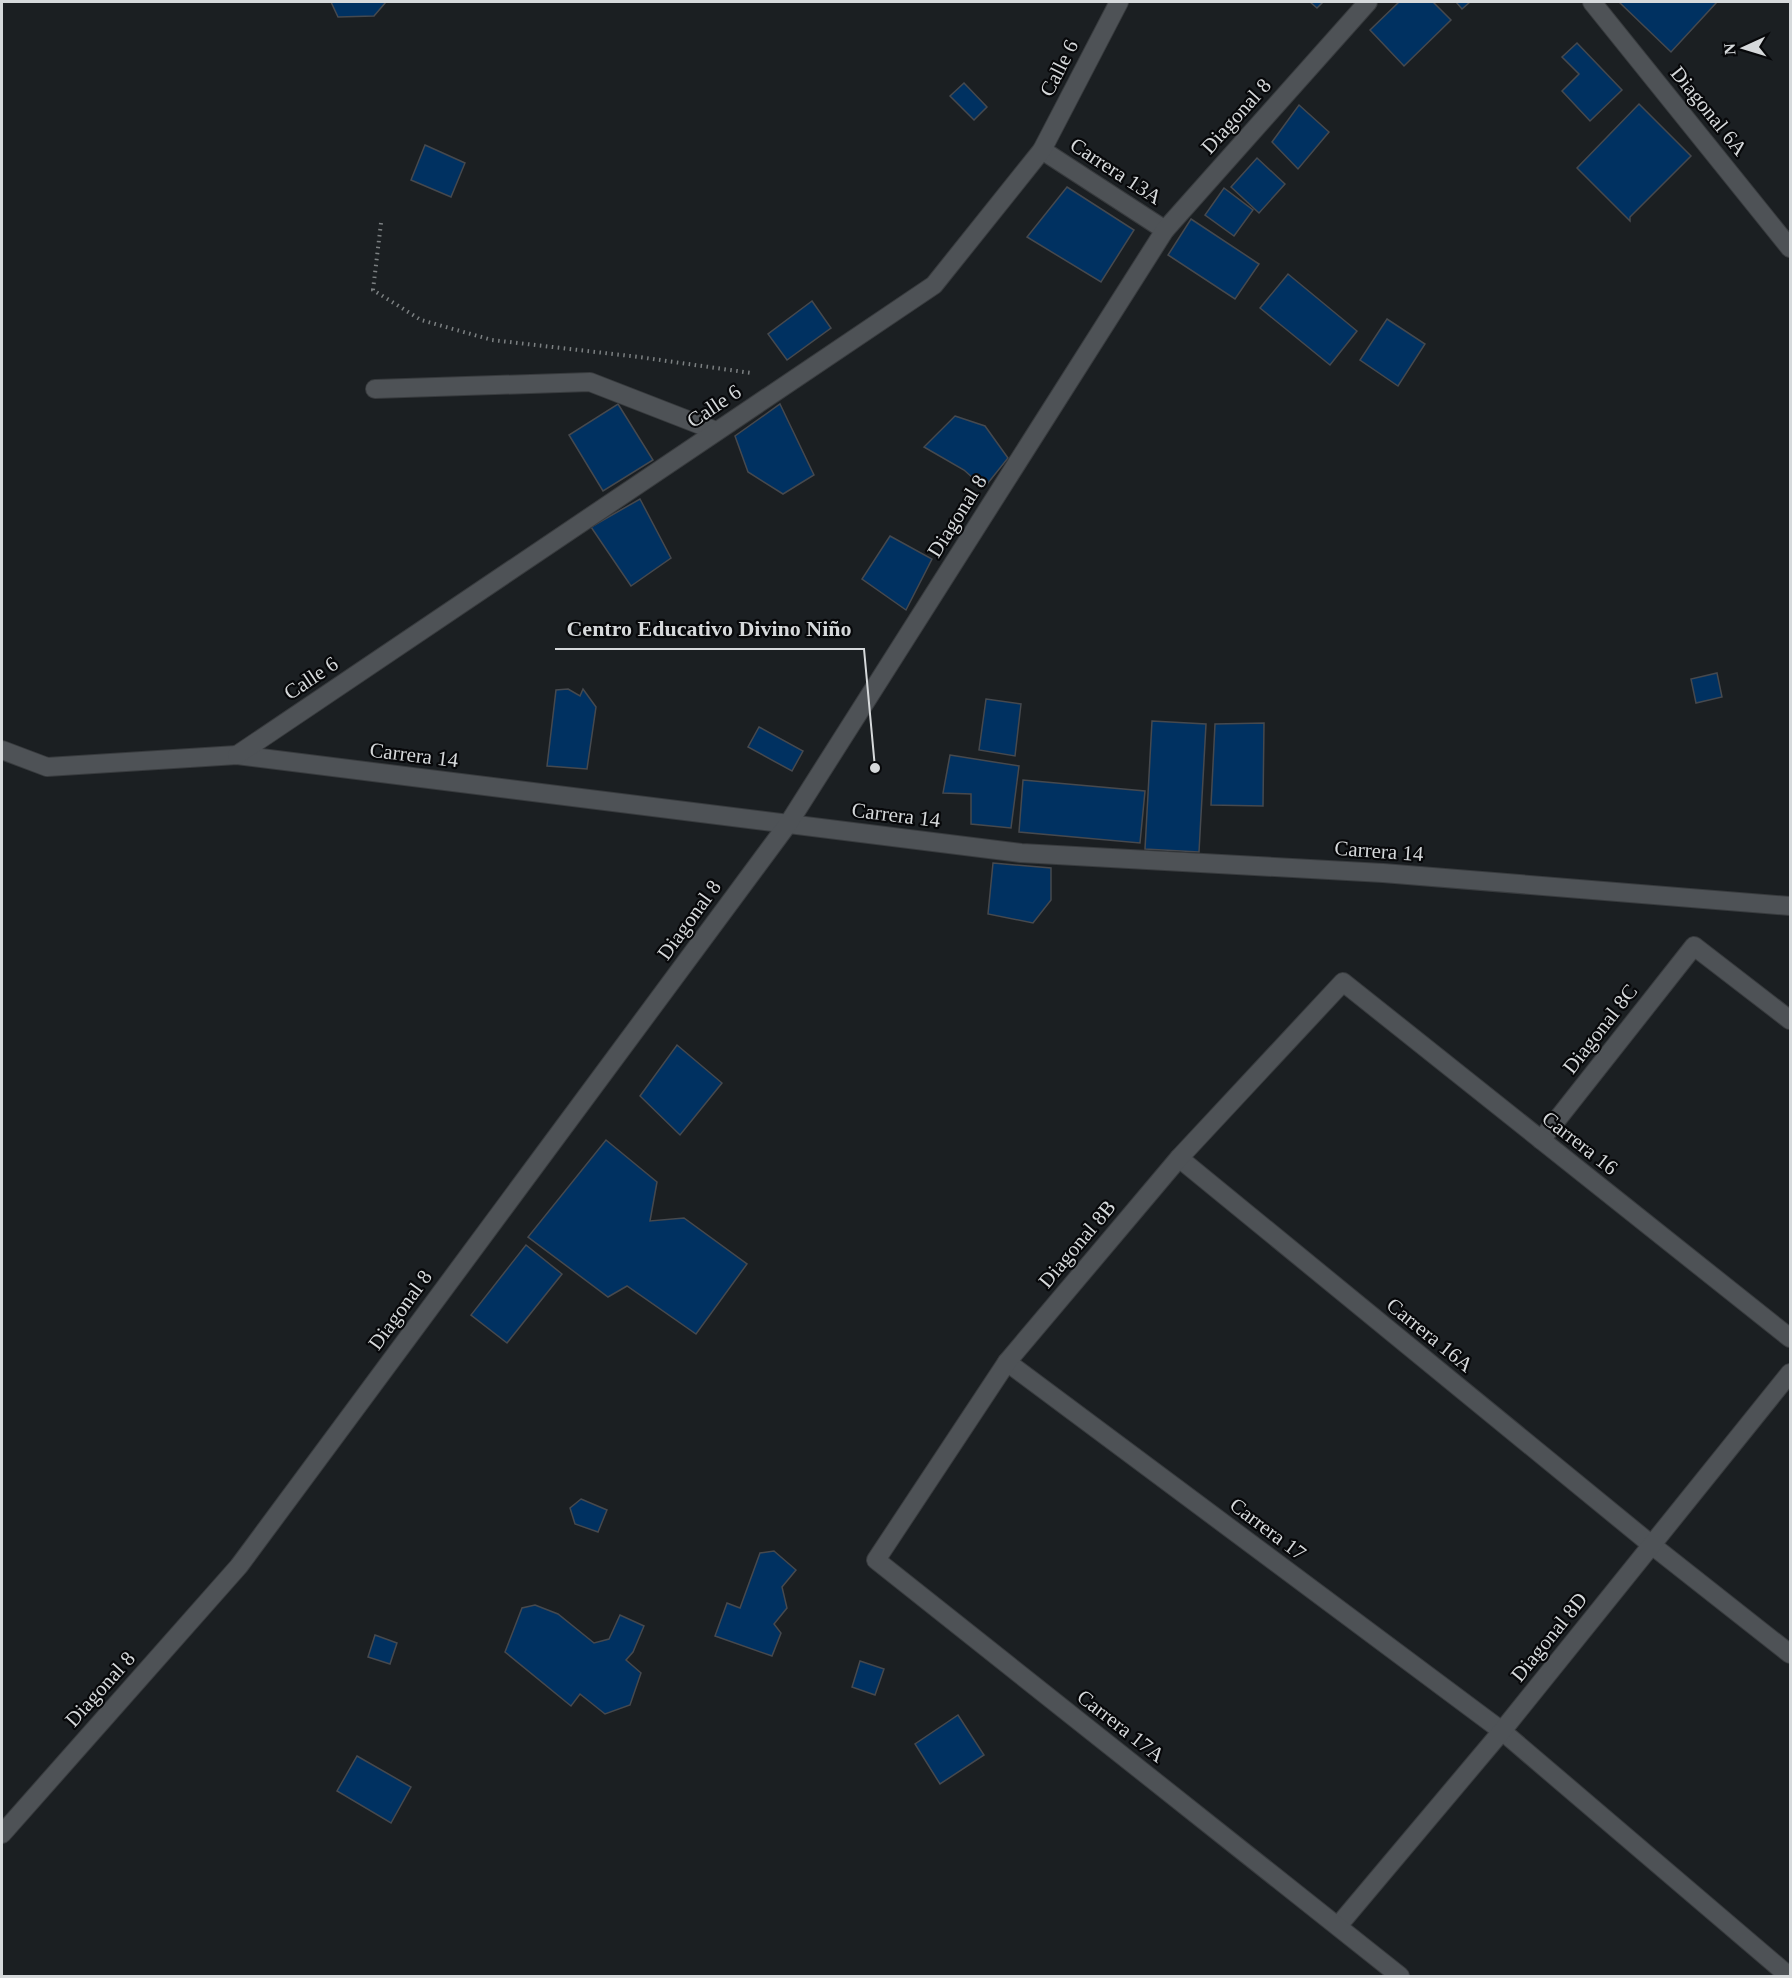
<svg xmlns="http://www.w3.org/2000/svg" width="1792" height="1978" viewBox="0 0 1792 1978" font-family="Georgia,serif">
<rect width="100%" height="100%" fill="#1b1f22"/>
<!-- building -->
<g fill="#003161" stroke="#46494e" stroke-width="1.5">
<path d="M 331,2 L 386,2 L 374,16 L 338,17 Z"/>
<path d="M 1310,2 L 1323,2 L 1317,8 Z"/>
<path d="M 1399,2 L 1433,2 L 1451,20 L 1404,66 L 1370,30 Z"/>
<path d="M 1456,2 L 1470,2 L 1462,9 Z"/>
<path d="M 1619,2 L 1717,2 L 1671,52 Z"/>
<path d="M 1577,43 L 1622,90 L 1590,121 L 1562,91 L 1579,74 L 1562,57 Z"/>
<path d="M 964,83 L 987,107 L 974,120 L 950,96 Z"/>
<path d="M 1639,104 L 1691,156 L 1630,217 L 1630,221 L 1577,168 Z"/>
<path d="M 1299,105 L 1329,132 L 1298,169 L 1272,142 Z"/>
<path d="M 425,145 L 465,163 L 451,197 L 411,180 Z"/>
<path d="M 1257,158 L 1285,184 L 1259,213 L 1231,187 Z"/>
<path d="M 1067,187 L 1134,230 L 1101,282 L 1027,237 Z"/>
<path d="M 1224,188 L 1253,210 L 1234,236 L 1205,215 Z"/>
<path d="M 1191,219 L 1259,264 L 1235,299 L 1168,255 Z"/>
<path d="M 1288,274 L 1357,331 L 1330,365 L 1260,308 Z"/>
<path d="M 812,301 L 831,328 L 787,360 L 768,334 Z"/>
<path d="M 1387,319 L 1425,344 L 1398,386 L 1360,360 Z"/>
<path d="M 618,404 L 653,460 L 603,491 L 569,435 Z"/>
<path d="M 780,404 L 814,475 L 783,494 L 748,472 L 735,436 Z"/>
<path d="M 955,416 L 985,426 L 1008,458 L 984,488 L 964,470 L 924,447 Z"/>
<path d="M 640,499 L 671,558 L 631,586 L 591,527 Z"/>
<path d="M 890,536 L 932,559 L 906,610 L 862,579 Z"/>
<path d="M 1717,673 L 1722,697 L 1696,703 L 1691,679 Z"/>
<path d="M 568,689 L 580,696 L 583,689 L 596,707 L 587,769 L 547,766 L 556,690 Z"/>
<path d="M 986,699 L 1021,704 L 1015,756 L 979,750 Z"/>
<path d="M 1152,721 L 1206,724 L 1199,852 L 1145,849 Z"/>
<path d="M 1264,723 L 1263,806 L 1211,805 L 1215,724 Z"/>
<path d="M 759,727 L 803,751 L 792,771 L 748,747 Z"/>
<path d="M 950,755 L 1019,766 L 1011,828 L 971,824 L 971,794 L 943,793 Z"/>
<path d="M 1023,780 L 1145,791 L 1140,843 L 1019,832 Z"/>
<path d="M 993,863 L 1051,868 L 1051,900 L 1033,923 L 988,914 Z"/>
<path d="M 677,1045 L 722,1083 L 680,1135 L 640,1096 Z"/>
<path d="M 606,1140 L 657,1182 L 650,1221 L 684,1218 L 747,1264 L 696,1334 L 627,1286 L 608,1297 L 528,1237 Z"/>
<path d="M 526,1245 L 562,1274 L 507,1343 L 471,1315 Z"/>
<path d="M 581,1499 L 607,1510 L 598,1532 L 575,1524 L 570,1508 Z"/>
<path d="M 774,1551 L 796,1570 L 782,1587 L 787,1608 L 774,1624 L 781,1633 L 772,1656 L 715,1636 L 727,1603 L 740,1608 L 760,1553 Z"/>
<path d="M 535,1605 L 558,1614 L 594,1643 L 609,1639 L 620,1615 L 644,1626 L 633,1652 L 626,1660 L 641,1673 L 630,1705 L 605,1714 L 580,1694 L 571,1706 L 505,1652 L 522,1608 Z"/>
<path d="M 375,1635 L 397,1643 L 390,1664 L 368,1657 Z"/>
<path d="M 860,1661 L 884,1669 L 875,1695 L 852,1687 Z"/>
<path d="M 958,1715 L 984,1755 L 940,1784 L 915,1744 Z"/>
<path d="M 357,1756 L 411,1787 L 391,1823 L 337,1791 Z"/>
</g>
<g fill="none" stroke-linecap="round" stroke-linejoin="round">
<!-- street casing -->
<g stroke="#383b3e" stroke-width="20">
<g id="street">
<path d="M 1592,2 L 1790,248"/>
<path d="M 1042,150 L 1165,230"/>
<path d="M 375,389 L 590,382 L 716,431"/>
<path d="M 2,750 L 47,767 L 237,755 L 1021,853 L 1383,873 L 1790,906"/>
<path d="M 237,755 L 934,285 L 1042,150 L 1119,2"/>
<path d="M 1541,1140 L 1694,946 L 1790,1020"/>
<path d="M 1179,1158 L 1653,1546 L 1790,1654"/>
<path d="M 1007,1362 L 1502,1731 L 1789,1976"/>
<path d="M 2,1834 L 239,1566 L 788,824 L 1165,230 L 1368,2"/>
<path d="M 1338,1926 L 1502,1731 L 1790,1373"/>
<path d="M 1400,1976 L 876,1560 L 1007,1362 L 1179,1158 L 1343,982 L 1790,1338"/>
</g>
</g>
<!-- path -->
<path stroke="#7c8082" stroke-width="4" stroke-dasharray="1.5 4.5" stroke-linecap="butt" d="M 381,223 L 373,290 L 421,320 L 492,340 L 639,357 L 751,373"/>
<!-- street -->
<use href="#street" stroke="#4e5256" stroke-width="18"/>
</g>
<g text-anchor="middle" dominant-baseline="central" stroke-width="4.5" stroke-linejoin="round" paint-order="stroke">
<!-- street labels -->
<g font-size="21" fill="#d6d9db" stroke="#07080a">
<text transform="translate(1059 68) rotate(-63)">Calle 6</text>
<text transform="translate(1709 111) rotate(51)">Diagonal 6A</text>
<text transform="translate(1236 116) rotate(-48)">Diagonal 8</text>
<text transform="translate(1116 171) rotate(33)">Carrera 13A</text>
<text transform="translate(714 406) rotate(-34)">Calle 6</text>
<text transform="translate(957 516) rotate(-58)">Diagonal 8</text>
<text transform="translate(311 678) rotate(-34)">Calle 6</text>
<text transform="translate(414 755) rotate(7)">Carrera 14</text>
<text transform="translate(896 815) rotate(7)">Carrera 14</text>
<text transform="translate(1379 851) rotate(4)">Carrera 14</text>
<text transform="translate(689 920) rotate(-54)">Diagonal 8</text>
<text transform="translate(1600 1029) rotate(-52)">Diagonal 8C</text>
<text transform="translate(1580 1143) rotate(38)">Carrera 16</text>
<text transform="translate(1077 1244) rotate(-50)">Diagonal 8B</text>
<text transform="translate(400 1310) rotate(-54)">Diagonal 8</text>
<text transform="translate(1430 1335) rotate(39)">Carrera 16A</text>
<text transform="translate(1268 1529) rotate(37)">Carrera 17</text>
<text transform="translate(1549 1637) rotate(-51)">Diagonal 8D</text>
<text transform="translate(100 1689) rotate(-48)">Diagonal 8</text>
<text transform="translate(1121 1726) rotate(38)">Carrera 17A</text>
</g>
</g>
<!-- callouts -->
<path fill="none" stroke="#d6d9db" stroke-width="2" d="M875 768L864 649H555"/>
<circle fill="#d6d9db" stroke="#07080a" stroke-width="2" cx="875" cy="768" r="6"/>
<g font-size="22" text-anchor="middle" font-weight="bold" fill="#d6d9db" stroke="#07080a" stroke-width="4.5" stroke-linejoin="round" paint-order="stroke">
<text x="709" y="636">Centro Educativo Divino Niño</text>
</g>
<!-- border -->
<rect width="1792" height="1978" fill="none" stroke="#d6d9db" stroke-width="6"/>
<!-- north arrow -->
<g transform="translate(1744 48) rotate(266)" stroke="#07080a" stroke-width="4.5" paint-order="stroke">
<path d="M0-4.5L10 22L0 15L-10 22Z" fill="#d6d9db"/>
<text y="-9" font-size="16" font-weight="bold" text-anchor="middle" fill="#d6d9db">N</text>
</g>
</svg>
